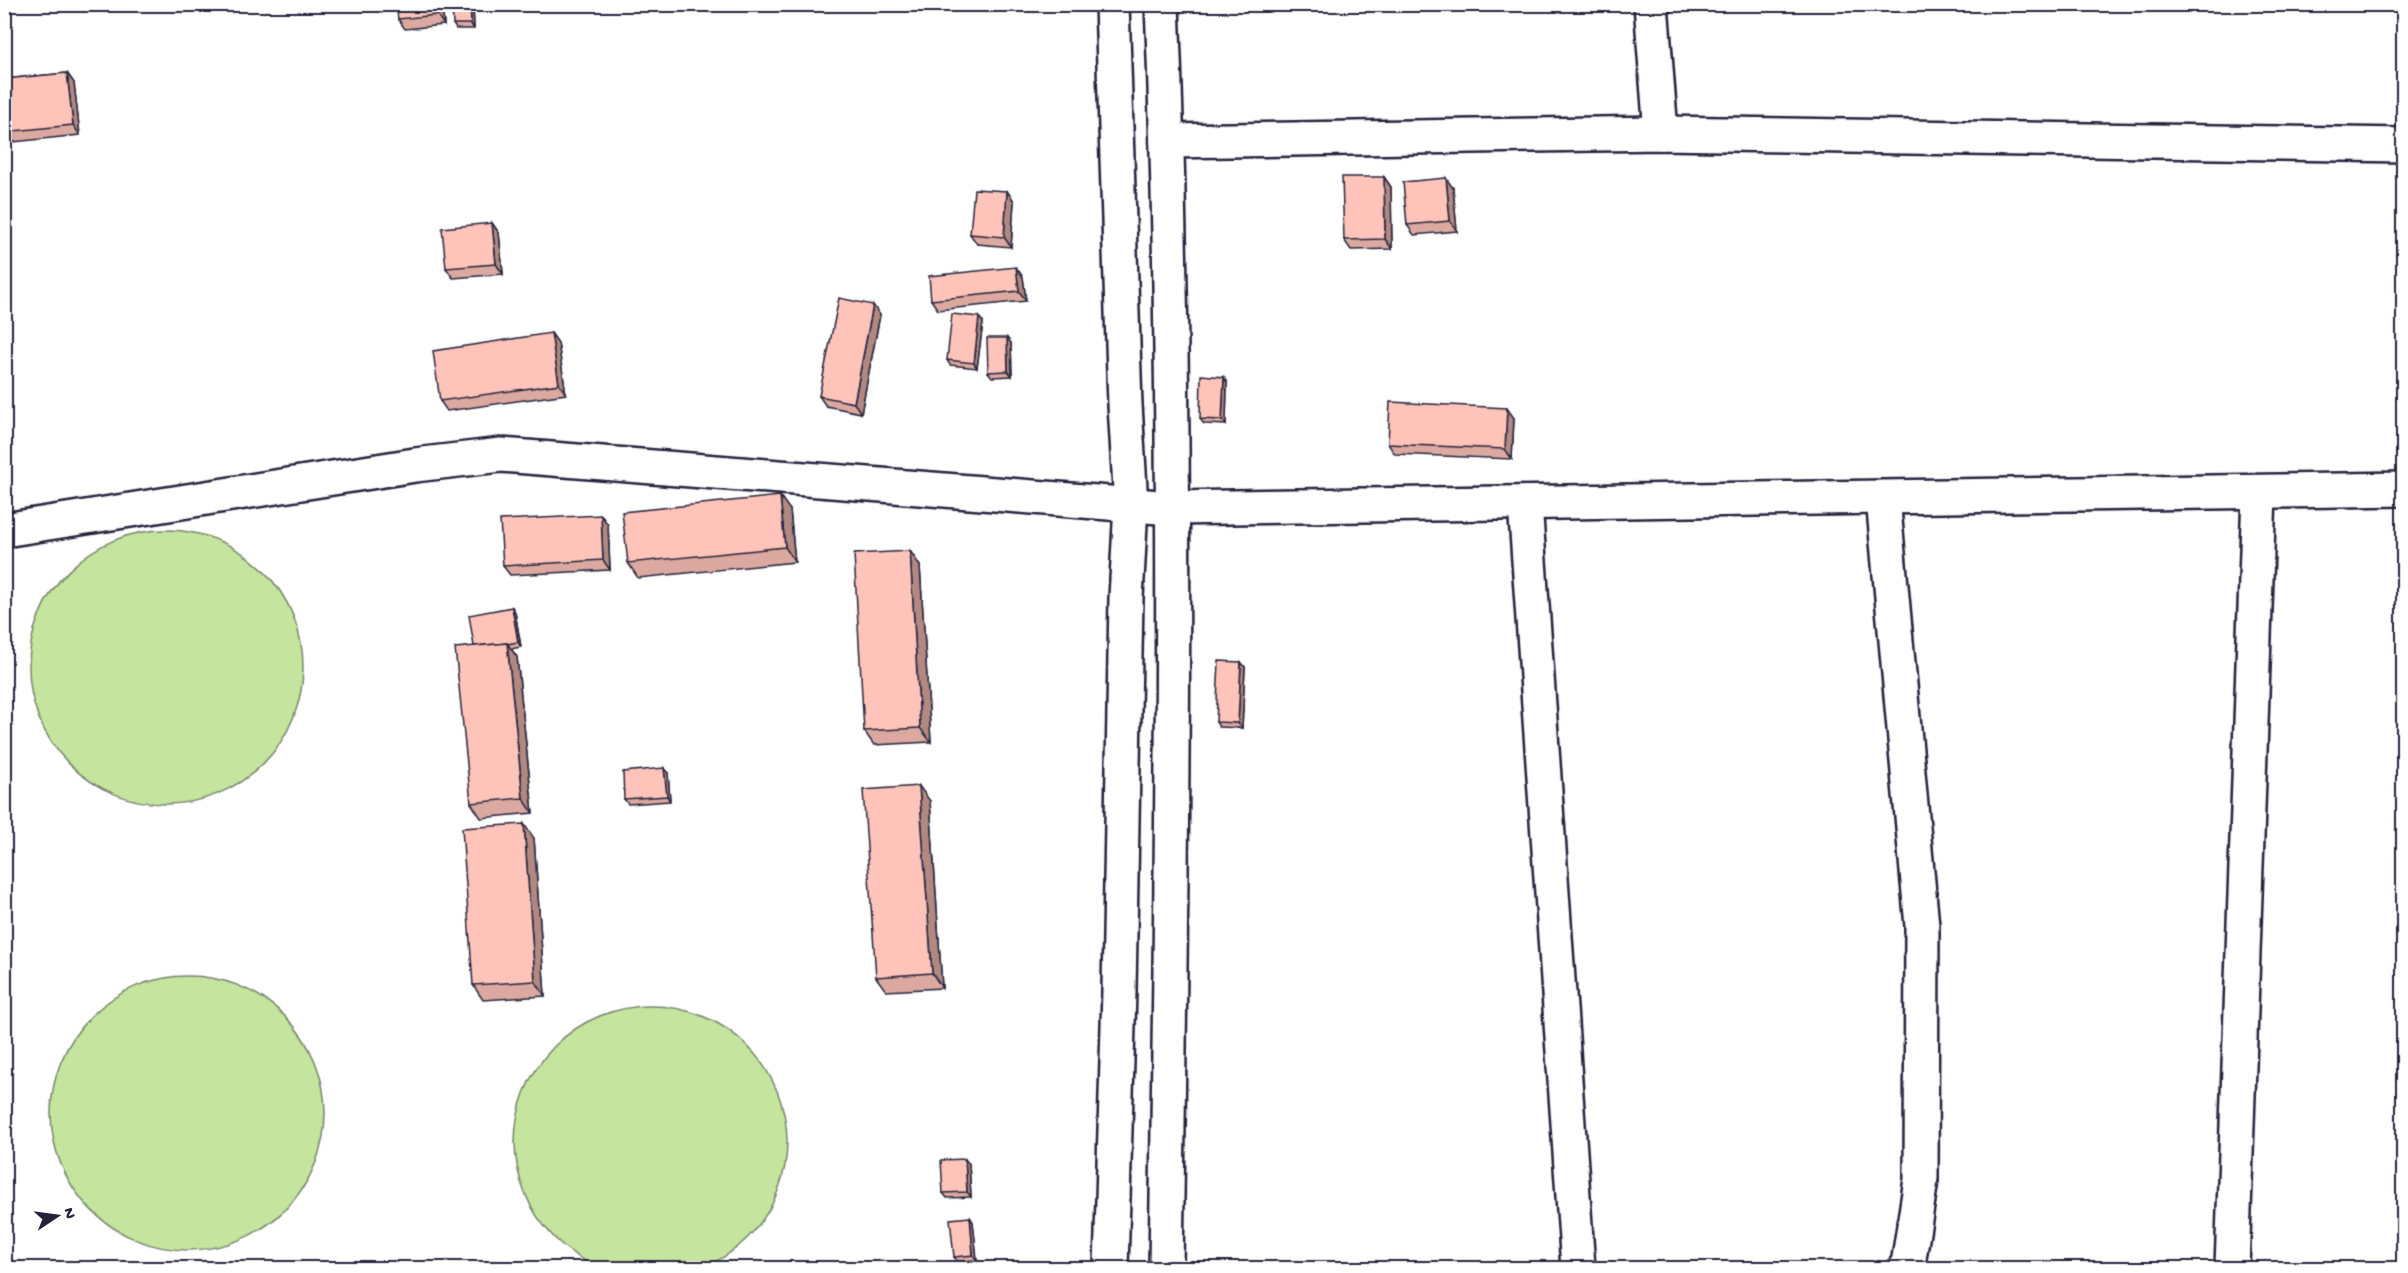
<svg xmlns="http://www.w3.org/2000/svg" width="2408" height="1273" viewBox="0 0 2408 1273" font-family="'Gochi Hand',sans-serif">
<rect width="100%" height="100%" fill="#fff"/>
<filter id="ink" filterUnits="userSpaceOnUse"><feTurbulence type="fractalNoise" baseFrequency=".0167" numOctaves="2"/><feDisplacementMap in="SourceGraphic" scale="12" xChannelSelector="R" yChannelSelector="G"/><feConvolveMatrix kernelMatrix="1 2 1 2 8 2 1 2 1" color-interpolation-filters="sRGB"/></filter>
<g filter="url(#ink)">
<!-- green -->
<g fill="#c5e49d" stroke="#74836c" stroke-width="1.5">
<circle cx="166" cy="667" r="137"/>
<circle cx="188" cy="1113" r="137"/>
<circle cx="651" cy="1142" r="136"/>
</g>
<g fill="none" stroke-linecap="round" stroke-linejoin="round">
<!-- minor casing -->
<g stroke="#22223b" stroke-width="38">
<g id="minor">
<path d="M 1651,4 L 1661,133"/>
<path d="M 1167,141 L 1661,133 L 2404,145"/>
<path d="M 1883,498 L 1922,926 L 1921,1180 L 1908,1265 L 1905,1268"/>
<path d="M 1525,503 L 1578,1268"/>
<path d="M 4,530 L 415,465 L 501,455 L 1172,508 L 2404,489"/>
<path d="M 2232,1268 L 2259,493"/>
</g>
</g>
<!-- primary casing -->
<g stroke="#22223b" stroke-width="38">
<g id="primary">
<path d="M 1162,4 C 1179,426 1172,847 1166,1268"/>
<path d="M 1111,1268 L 1119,991 L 1126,598 L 1131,505 L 1125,405 L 1112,4"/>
</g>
</g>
<!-- minor -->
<use href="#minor" stroke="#fff" stroke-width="33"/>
<!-- primary -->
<use href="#primary" stroke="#fff" stroke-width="33"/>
</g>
<!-- wall -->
<g fill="#dba99f" stroke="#22223b" stroke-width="1.5">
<path d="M 442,4 L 444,25 L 405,29 L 398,19 Z"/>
<path d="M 473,4 L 474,29 L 456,29 L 453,24 Z"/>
<path d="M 67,73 L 74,83 L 80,135 L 4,143 L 4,79 Z"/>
<path d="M 1384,177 L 1391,187 L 1392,249 L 1351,250 L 1344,240 Z"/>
<path d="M 1453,188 L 1457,231 L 1414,235 L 1407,225 Z"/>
<path d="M 1007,191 L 1014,201 L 1011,247 L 977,244 L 970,234 Z"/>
<path d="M 492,223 L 499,233 L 503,274 L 453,278 L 446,268 Z"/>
<path d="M 1023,277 L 1026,301 L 938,310 L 931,300 Z"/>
<path d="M 880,315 L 861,413 L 826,406 L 819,396 Z"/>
<path d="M 983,322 L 977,368 L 950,365 L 947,360 Z"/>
<path d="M 551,333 L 558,343 L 566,394 L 447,411 L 440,401 Z"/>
<path d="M 1007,338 L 1011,343 L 1012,376 L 992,377 L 988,372 Z"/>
<path d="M 1227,382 L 1226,425 L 1204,424 L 1200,419 Z"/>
<path d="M 1514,418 L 1512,459 L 1395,454 L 1388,444 Z"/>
<path d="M 790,510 L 795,562 L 638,578 L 628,563 Z"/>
<path d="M 601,515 L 608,525 L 610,570 L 510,575 L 503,566 Z"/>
<path d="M 910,551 L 920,566 L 931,742 L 874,745 L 864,731 Z"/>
<path d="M 512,607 L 515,612 L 521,647 L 511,649 L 517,657 L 533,813 L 481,818 L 471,803 Z"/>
<path d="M 1241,662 L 1245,667 L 1242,728 L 1219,727 L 1216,722 Z"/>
<path d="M 668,773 L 670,801 L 628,804 L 624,799 Z"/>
<path d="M 930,801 L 942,988 L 886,991 L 876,977 Z"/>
<path d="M 534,838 L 545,996 L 483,1000 L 473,985 Z"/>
<path d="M 969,1164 L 971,1197 L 947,1198 L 943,1193 Z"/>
<path d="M 970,1217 L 973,1222 L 977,1260 L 958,1262 L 954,1257 Z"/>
</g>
<!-- shaded-wall -->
<g fill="#b28982" stroke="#22223b" stroke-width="1.5">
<path d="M 436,4 L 442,4 L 444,25 L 437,15 Z"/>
<path d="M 470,4 L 473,4 L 474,29 L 471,24 Z"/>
<path d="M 67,73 L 74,83 L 80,135 L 73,125 Z"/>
<path d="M 1384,177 L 1391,187 L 1392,249 L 1385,239 Z"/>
<path d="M 1446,178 L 1453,188 L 1457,231 L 1450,221 Z"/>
<path d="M 1007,191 L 1014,201 L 1011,247 L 1004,237 Z"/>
<path d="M 492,223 L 499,233 L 503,274 L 496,264 Z"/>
<path d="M 1016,267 L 1023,277 L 1026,301 L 1019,291 Z"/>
<path d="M 873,305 L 880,315 L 861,413 L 854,403 Z"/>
<path d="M 979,317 L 983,322 L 977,368 L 974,363 Z"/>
<path d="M 551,333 L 558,343 L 566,394 L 559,384 Z"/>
<path d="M 1007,338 L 1011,343 L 1012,376 L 1008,371 Z"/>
<path d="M 1224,377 L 1227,382 L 1226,425 L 1222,420 Z"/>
<path d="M 1507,408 L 1514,418 L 1512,459 L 1505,449 Z"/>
<path d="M 780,496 L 790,510 L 795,562 L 785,547 Z"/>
<path d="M 601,515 L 608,525 L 610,570 L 603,560 Z"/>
<path d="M 910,551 L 920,566 L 931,742 L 920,728 Z"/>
<path d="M 512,607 L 515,612 L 521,647 L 518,642 Z"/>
<path d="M 507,643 L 517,657 L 533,813 L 523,798 Z"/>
<path d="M 1241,662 L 1245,667 L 1242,728 L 1238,723 Z"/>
<path d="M 664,768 L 668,773 L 670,801 L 667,796 Z"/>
<path d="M 919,786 L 930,801 L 942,988 L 932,973 Z"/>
<path d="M 524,824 L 534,838 L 545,996 L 535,981 Z"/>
<path d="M 965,1159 L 969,1164 L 971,1197 L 967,1192 Z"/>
<path d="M 970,1217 L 973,1222 L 977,1260 L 973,1255 Z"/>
</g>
<!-- building -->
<g fill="#ffc4b9" stroke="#22223b" stroke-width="1.5">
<path d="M 396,4 L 436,4 L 437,15 L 398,19 Z"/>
<path d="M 452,4 L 470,4 L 471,24 L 453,24 Z"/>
<path d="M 67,73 L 73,125 L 4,132 L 4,79 Z"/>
<path d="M 1342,177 L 1384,177 L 1385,239 L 1344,240 Z"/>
<path d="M 1446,178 L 1450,221 L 1407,225 L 1403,182 Z"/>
<path d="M 974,189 L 1007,191 L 1004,237 L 970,234 Z"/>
<path d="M 492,223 L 496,264 L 446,268 L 442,228 Z"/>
<path d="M 1016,267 L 1019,291 L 931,300 L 929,276 Z"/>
<path d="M 839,298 L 873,305 L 854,403 L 819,396 Z"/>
<path d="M 952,314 L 979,317 L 974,363 L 947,360 Z"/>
<path d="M 551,333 L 559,384 L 440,401 L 433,351 Z"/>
<path d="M 987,338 L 1007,338 L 1008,371 L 988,372 Z"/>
<path d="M 1201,375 L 1224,377 L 1222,420 L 1200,419 Z"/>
<path d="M 1390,402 L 1507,408 L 1505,449 L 1388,444 Z"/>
<path d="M 780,496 L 785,547 L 628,563 L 622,512 Z"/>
<path d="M 601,515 L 603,560 L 503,566 L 500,520 Z"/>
<path d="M 910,551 L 920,728 L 864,731 L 854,554 Z"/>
<path d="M 512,607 L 518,642 L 507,644 L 507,643 L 474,646 L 469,615 Z"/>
<path d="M 507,643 L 523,798 L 471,803 L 455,648 Z"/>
<path d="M 1219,661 L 1241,662 L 1238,723 L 1216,722 Z"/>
<path d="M 664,768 L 667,796 L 624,799 L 623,772 Z"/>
<path d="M 919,786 L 932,973 L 876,977 L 863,790 Z"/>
<path d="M 524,824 L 535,981 L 473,985 L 462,828 Z"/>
<path d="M 965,1159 L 967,1192 L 943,1193 L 941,1160 Z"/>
<path d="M 970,1217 L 973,1255 L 954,1257 L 950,1219 Z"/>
</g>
</g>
<!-- margin -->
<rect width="2408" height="1273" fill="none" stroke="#fff" stroke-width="24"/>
<rect x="12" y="12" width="2384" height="1249" fill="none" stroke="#22223b" stroke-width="2" filter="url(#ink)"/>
<!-- north arrow -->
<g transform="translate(57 1216) rotate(77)" stroke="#ffffff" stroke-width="4.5" paint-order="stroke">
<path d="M0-4.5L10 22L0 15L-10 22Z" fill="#22223b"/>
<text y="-9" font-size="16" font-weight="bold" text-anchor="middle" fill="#22223b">N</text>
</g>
</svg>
